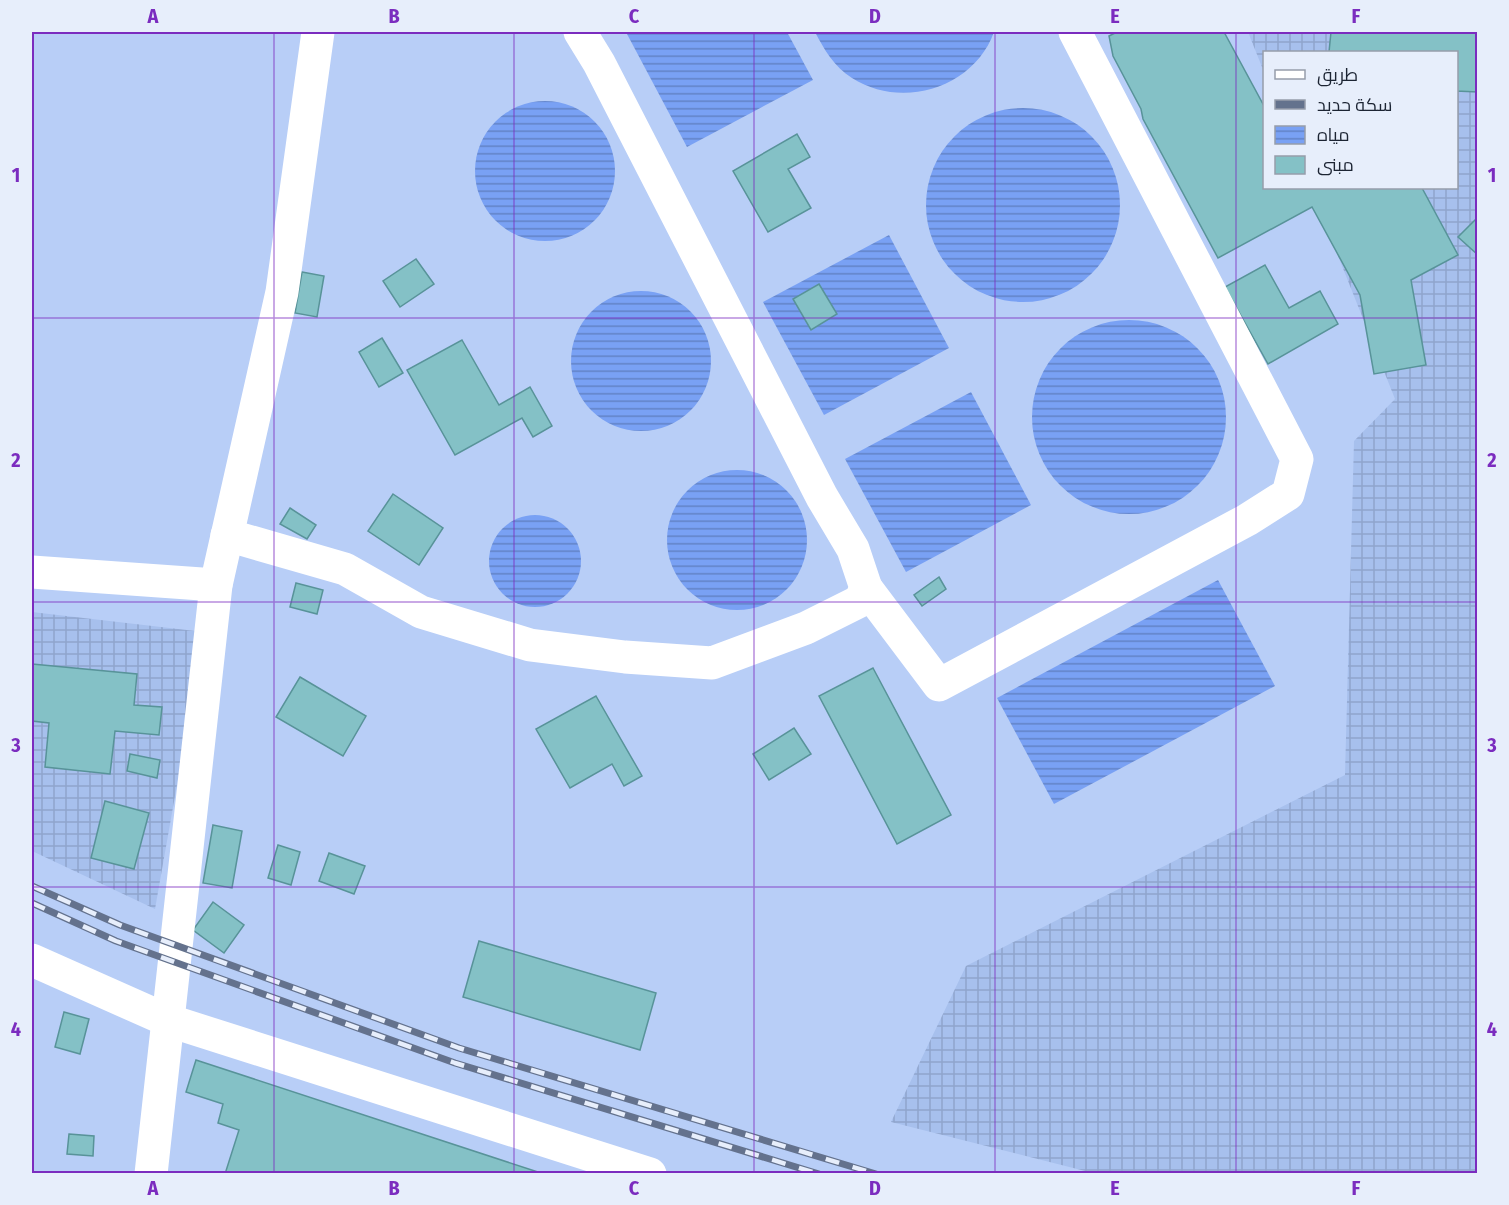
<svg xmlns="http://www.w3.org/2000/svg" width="1509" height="1205" viewBox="0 0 1509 1205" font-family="'Fira Sans Condensed',Cairo,sans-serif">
<defs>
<pattern id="industrial-grid" width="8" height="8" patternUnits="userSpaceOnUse" patternTransform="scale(1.5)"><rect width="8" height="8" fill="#a7c0ed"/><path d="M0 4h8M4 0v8" fill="none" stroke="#8fa5cc"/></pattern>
<pattern id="water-rules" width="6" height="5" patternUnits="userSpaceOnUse" patternTransform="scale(1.5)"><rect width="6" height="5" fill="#79a1f4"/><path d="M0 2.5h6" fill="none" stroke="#6283c6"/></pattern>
</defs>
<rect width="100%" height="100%" fill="#b8cef7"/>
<!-- industrial -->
<g fill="url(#industrial-grid)">
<path d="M 1248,32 L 1477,32 L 1477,1173 L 1093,1173 L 891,1122 L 966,966 L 1345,775 L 1354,441 L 1395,399 L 1311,188 L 1456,188 L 1456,52 L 1264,52 L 1264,72 Z"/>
<path d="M 32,612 L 204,632 L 155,909 L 32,851 Z"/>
</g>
<!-- water -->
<g fill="url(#water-rules)">
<path d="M 632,32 L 787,32 L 813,80 L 687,147 L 627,34 Z"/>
<path d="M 815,32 L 994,32 C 974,88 902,110 852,78 C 834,67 824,49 815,32 Z"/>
<circle cx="545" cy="171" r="70"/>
<circle cx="1023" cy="205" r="97"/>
<path d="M 889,235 L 949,348 L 824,415 L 763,302 Z"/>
<circle cx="641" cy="361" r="70"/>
<circle cx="1129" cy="417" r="97"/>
<path d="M 971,392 L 1031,505 L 906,572 L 845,459 Z"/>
<circle cx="737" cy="540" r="70"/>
<circle cx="535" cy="561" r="46"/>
<path d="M 1218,580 L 1275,686 L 1054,804 L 997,698 Z"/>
</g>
<!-- building -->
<g fill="#84c1c6" stroke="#589399" stroke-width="1.5">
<path d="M 1117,32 L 1224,32 L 1264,106 L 1264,188 L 1422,188 L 1458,255 L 1411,280 L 1426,365 L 1374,374 L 1360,295 L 1312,207 L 1218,258 L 1143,119 L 1141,109 L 1113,56 L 1109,36 Z"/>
<path d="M 1331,32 L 1478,32 L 1478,92 L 1456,91 L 1456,52 L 1329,52 Z"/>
<path d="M 797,134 L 810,157 L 788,169 L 811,208 L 768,232 L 733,171 Z"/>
<path d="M 1478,217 L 1478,255 L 1458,237 Z"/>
<path d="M 416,259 L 434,284 L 400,307 L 383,281 Z"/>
<path d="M 1265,265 L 1289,308 L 1320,291 L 1338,324 L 1268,364 L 1225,287 Z"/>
<path d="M 302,272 L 324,276 L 317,317 L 295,313 Z"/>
<path d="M 819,284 L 837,314 L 811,330 L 793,299 Z"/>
<path d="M 382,338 L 403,373 L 379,387 L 359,352 Z"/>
<path d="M 462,340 L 499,405 L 530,387 L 552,426 L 533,437 L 522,418 L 455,455 L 407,370 Z"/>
<path d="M 393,494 L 443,528 L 419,565 L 368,531 Z"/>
<path d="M 290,508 L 316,525 L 307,539 L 280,524 Z"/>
<path d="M 939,577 L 946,589 L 922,606 L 914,595 Z"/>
<path d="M 296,583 L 323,590 L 317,614 L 290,607 Z"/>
<path d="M 32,664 L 137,674 L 134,705 L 162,707 L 159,735 L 115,731 L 110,774 L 45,767 L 49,723 L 32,721 Z"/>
<path d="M 873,668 L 951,815 L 897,844 L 819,696 Z"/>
<path d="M 300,677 L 366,716 L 343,756 L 276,717 Z"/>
<path d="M 596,696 L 642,776 L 624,786 L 612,764 L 570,788 L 536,729 Z"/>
<path d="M 794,728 L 811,754 L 769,780 L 753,754 Z"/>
<path d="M 130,754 L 160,760 L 157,778 L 127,771 Z"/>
<path d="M 105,801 L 149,813 L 134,869 L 91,858 Z"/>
<path d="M 213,825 L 242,831 L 232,888 L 203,883 Z"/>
<path d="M 278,845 L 300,852 L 291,885 L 268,878 Z"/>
<path d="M 329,853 L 365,866 L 354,894 L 319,881 Z"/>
<path d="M 213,902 L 244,925 L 224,953 L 193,930 Z"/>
<path d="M 479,941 L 656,993 L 640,1050 L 463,997 Z"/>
<path d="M 64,1012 L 89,1019 L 80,1054 L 55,1047 Z"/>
<path d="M 196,1060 L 544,1174 L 225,1174 L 239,1130 L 218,1123 L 223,1104 L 186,1092 Z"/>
<path d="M 69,1134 L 94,1136 L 93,1156 L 67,1154 Z"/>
</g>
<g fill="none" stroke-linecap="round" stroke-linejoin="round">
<!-- minor -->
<g stroke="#fff" stroke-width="33">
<path d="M 227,535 L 345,569 L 421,612 L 530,645 L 625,657 L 712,663 L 806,628 L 860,601 L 866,588 L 853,549 L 822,497 L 599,63 L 580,32"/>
<path d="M 32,572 L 216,585"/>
<path d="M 866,588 L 939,685 L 1247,520 L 1288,494 L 1297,459 L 1075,32"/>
<path d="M 32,960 L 167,1020 L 650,1174"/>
<path d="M 151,1174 L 216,585 L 282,292 L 318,32"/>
</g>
<!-- rail casing -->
<g stroke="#64728d" stroke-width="7">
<g id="rail">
<path d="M 32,886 L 120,925 L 459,1048 L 876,1174"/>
<path d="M 32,903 L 116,941 L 455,1063 L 819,1174"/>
</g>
</g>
<!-- rail -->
<use href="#rail" stroke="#e7eefb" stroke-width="4.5" stroke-dasharray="14" stroke-linecap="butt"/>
</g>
<!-- grid -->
<path fill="none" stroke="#7b2cbf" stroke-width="1.5" stroke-opacity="0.55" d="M 274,32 L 274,1174M 514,32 L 514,1174M 754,32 L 754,1174M 995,32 L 995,1174M 1236,32 L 1236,1174M 32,318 L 1478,318M 32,602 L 1478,602M 32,887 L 1478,887"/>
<!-- border -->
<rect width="1509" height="1205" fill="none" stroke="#e7eefb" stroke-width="66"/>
<!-- legend -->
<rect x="1263" y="51" width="195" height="138" fill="#e7eefb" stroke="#969dab" stroke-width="1.5"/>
<rect x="1275" y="70" width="30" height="9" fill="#ffffff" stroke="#969dab" stroke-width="1.5"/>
<text x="1317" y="81" font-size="18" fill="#1c2433">طريق</text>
<rect x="1275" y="100" width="30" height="9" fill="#64728d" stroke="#969dab" stroke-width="1.5"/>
<text x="1317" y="111" font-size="18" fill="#1c2433">سكة حديد</text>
<rect x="1275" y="126" width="30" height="18" fill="url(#water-rules)" stroke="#969dab" stroke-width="1.5"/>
<text x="1317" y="141" font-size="18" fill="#1c2433">مياه</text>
<rect x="1275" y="156" width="30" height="18" fill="#84c1c6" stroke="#969dab" stroke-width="1.5"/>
<text x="1317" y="171" font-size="18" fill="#1c2433">مبنى</text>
<rect x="33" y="33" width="1443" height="1139" fill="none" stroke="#7b2cbf" stroke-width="2"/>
<g font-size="20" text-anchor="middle" font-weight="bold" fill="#7b2cbf">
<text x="153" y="23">A</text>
<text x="394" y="23">B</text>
<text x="634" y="23">C</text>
<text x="875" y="23">D</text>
<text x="1115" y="23">E</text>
<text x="1356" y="23">F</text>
<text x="16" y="182">1</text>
<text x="1492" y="182">1</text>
<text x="16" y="467">2</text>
<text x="1492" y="467">2</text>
<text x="16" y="752">3</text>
<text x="1492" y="752">3</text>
<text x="16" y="1036">4</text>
<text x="1492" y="1036">4</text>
<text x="153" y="1195">A</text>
<text x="394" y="1195">B</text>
<text x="634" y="1195">C</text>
<text x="875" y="1195">D</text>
<text x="1115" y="1195">E</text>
<text x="1356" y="1195">F</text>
</g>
</svg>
